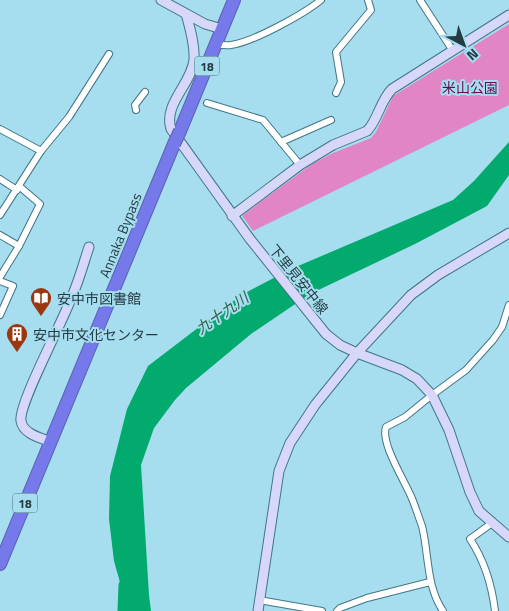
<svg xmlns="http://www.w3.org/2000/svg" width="509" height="611" viewBox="0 0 509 611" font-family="'Titillium Web','Noto Sans JP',sans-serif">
<rect width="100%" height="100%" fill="#a6deef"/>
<!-- green -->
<path fill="#e185c5" d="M 509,24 L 509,105 L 253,231 L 243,217 L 243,215 L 312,164 L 333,153 L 371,138 L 376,132 L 393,96 Z"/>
<!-- water -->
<path fill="#03aa6e" d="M 509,142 L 509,175 L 487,206 L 415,244 L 310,294 L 251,334 L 186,388 L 175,400 L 154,428 L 141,465 L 149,595 L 151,611 L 128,611 L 114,561 L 109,519 L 110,476 L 127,409 L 148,366 L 241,295 L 291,269 L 453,200 L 474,181 Z"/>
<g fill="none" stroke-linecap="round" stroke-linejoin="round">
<!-- river -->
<path stroke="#03aa6e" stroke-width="11" d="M 123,611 L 124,585"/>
<!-- street casing -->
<g stroke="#417686" stroke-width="8">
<g id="street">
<path d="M 420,0 L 453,51"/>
<path d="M 216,44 C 221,45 226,46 231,45 C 253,42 304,14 321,0"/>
<path d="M 336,93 L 341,82 L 336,52 L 371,10 L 368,0"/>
<path d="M 207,103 L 263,120 L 300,165"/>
<path d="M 136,110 L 135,105 L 145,92"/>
<path d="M 0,129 L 41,151"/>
<path d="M 281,142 L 331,120"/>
<path d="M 0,179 L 17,190"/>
<path d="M 0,215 L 41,151 L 69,117 L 109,54"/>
<path d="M 0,235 L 19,246"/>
<path d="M 0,277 L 19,246 L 40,204 L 19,186"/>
<path d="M 0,281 L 13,286 L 0,315"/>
<path d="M 492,523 L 470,539 C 484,560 492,586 495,611"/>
<path d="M 259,600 L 322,611"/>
<path d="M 337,611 L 340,608 L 367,598 L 430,582"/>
<path d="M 443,611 C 426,586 429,554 422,526 C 419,518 416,509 413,501 C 407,484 380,444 386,427 L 405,417 L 432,395 L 466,370 L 493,340 L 502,327 L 509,305"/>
</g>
</g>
<!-- secondary casing -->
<g stroke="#417686" stroke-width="11">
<g id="secondary">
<path d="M 161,0 L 205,24 L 222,29"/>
<path d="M 186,14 C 190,28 195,45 194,60 C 191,85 163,104 171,129 L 250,239 L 326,334 L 340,345 L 357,353 L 402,370 L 417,379 L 432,395 L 449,430 L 470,492 L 479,511 L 509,537"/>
<path d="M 232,216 L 300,165 L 333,145 L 367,131 C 378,120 380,101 392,89 L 509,15"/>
<path d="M 51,442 C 41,438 23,434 21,421 C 18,405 62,323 70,301 C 78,284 83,265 89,247"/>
<path d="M 258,611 L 279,471 L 290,443 L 315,405 L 357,353 L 411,295 L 438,275 L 509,233"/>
</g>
</g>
<!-- highway casing -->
<g stroke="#5963af" stroke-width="14">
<g id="highway">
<path d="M 180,131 L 234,0"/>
<path d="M 0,564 L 174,144"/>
</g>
</g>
<!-- street -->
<use href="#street" stroke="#fff" stroke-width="6"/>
<!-- secondary -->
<use href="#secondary" stroke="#d6d7f9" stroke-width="9"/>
<!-- highway -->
<use href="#highway" stroke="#7679ea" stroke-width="12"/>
<!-- highway-bridge casing -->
<g stroke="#5963af" stroke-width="14" stroke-linecap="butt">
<path id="highway-bridge" d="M 174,144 L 180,131"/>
</g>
<!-- highway-bridge -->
<use href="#highway-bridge" stroke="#7679ea" stroke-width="12"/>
</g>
<!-- icons -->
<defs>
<g id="library-pin" transform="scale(1.125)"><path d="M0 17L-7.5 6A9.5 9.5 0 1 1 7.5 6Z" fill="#9c370d" stroke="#a6deef"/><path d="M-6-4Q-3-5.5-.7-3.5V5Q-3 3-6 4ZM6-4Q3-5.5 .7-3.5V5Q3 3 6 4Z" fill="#fff"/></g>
<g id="building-pin" transform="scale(1.125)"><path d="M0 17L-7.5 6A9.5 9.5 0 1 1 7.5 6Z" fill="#9c370d" stroke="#a6deef"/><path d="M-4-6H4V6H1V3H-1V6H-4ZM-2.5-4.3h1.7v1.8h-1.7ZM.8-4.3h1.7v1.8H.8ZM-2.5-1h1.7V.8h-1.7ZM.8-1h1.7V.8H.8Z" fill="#fff"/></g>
</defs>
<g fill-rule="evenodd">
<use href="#library-pin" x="41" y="298"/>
<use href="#building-pin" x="17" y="334"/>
</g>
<g text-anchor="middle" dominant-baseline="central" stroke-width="4" stroke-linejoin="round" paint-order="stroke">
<!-- shield labels -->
<g fill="#a6deef" stroke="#4b6c76" stroke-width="1">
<rect x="194.5" y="56.5" width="25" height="19" rx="4"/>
<rect x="12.5" y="493.5" width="25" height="19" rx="4"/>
</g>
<g font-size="12" font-weight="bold" fill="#243b42">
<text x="207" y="66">18</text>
<text x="25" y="503">18</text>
</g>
<!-- park labels -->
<g font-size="14" fill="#660a52" stroke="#a6deef">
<text x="470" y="87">米山公園</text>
</g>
<!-- street labels -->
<g font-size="14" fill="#243b42" stroke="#a6deef">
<text transform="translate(120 235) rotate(-68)">Annaka Bypass</text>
<text transform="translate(299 279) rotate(51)">下里見安中線</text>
</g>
<!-- poi labels -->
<g font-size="14" fill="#243b42" stroke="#a6deef" text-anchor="start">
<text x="57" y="298">安中市図書館</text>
<text x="33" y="334">安中市文化センター</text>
</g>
<!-- water labels -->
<g font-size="15" font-style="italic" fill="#2f6348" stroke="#a6deef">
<text transform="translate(222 313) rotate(-35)">九十九川</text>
</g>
</g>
<!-- north arrow -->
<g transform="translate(464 45) rotate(139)" stroke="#a6deef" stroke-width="4" paint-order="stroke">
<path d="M0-4L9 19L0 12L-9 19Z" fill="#243b42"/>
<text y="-8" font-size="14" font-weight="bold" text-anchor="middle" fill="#243b42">N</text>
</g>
</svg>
